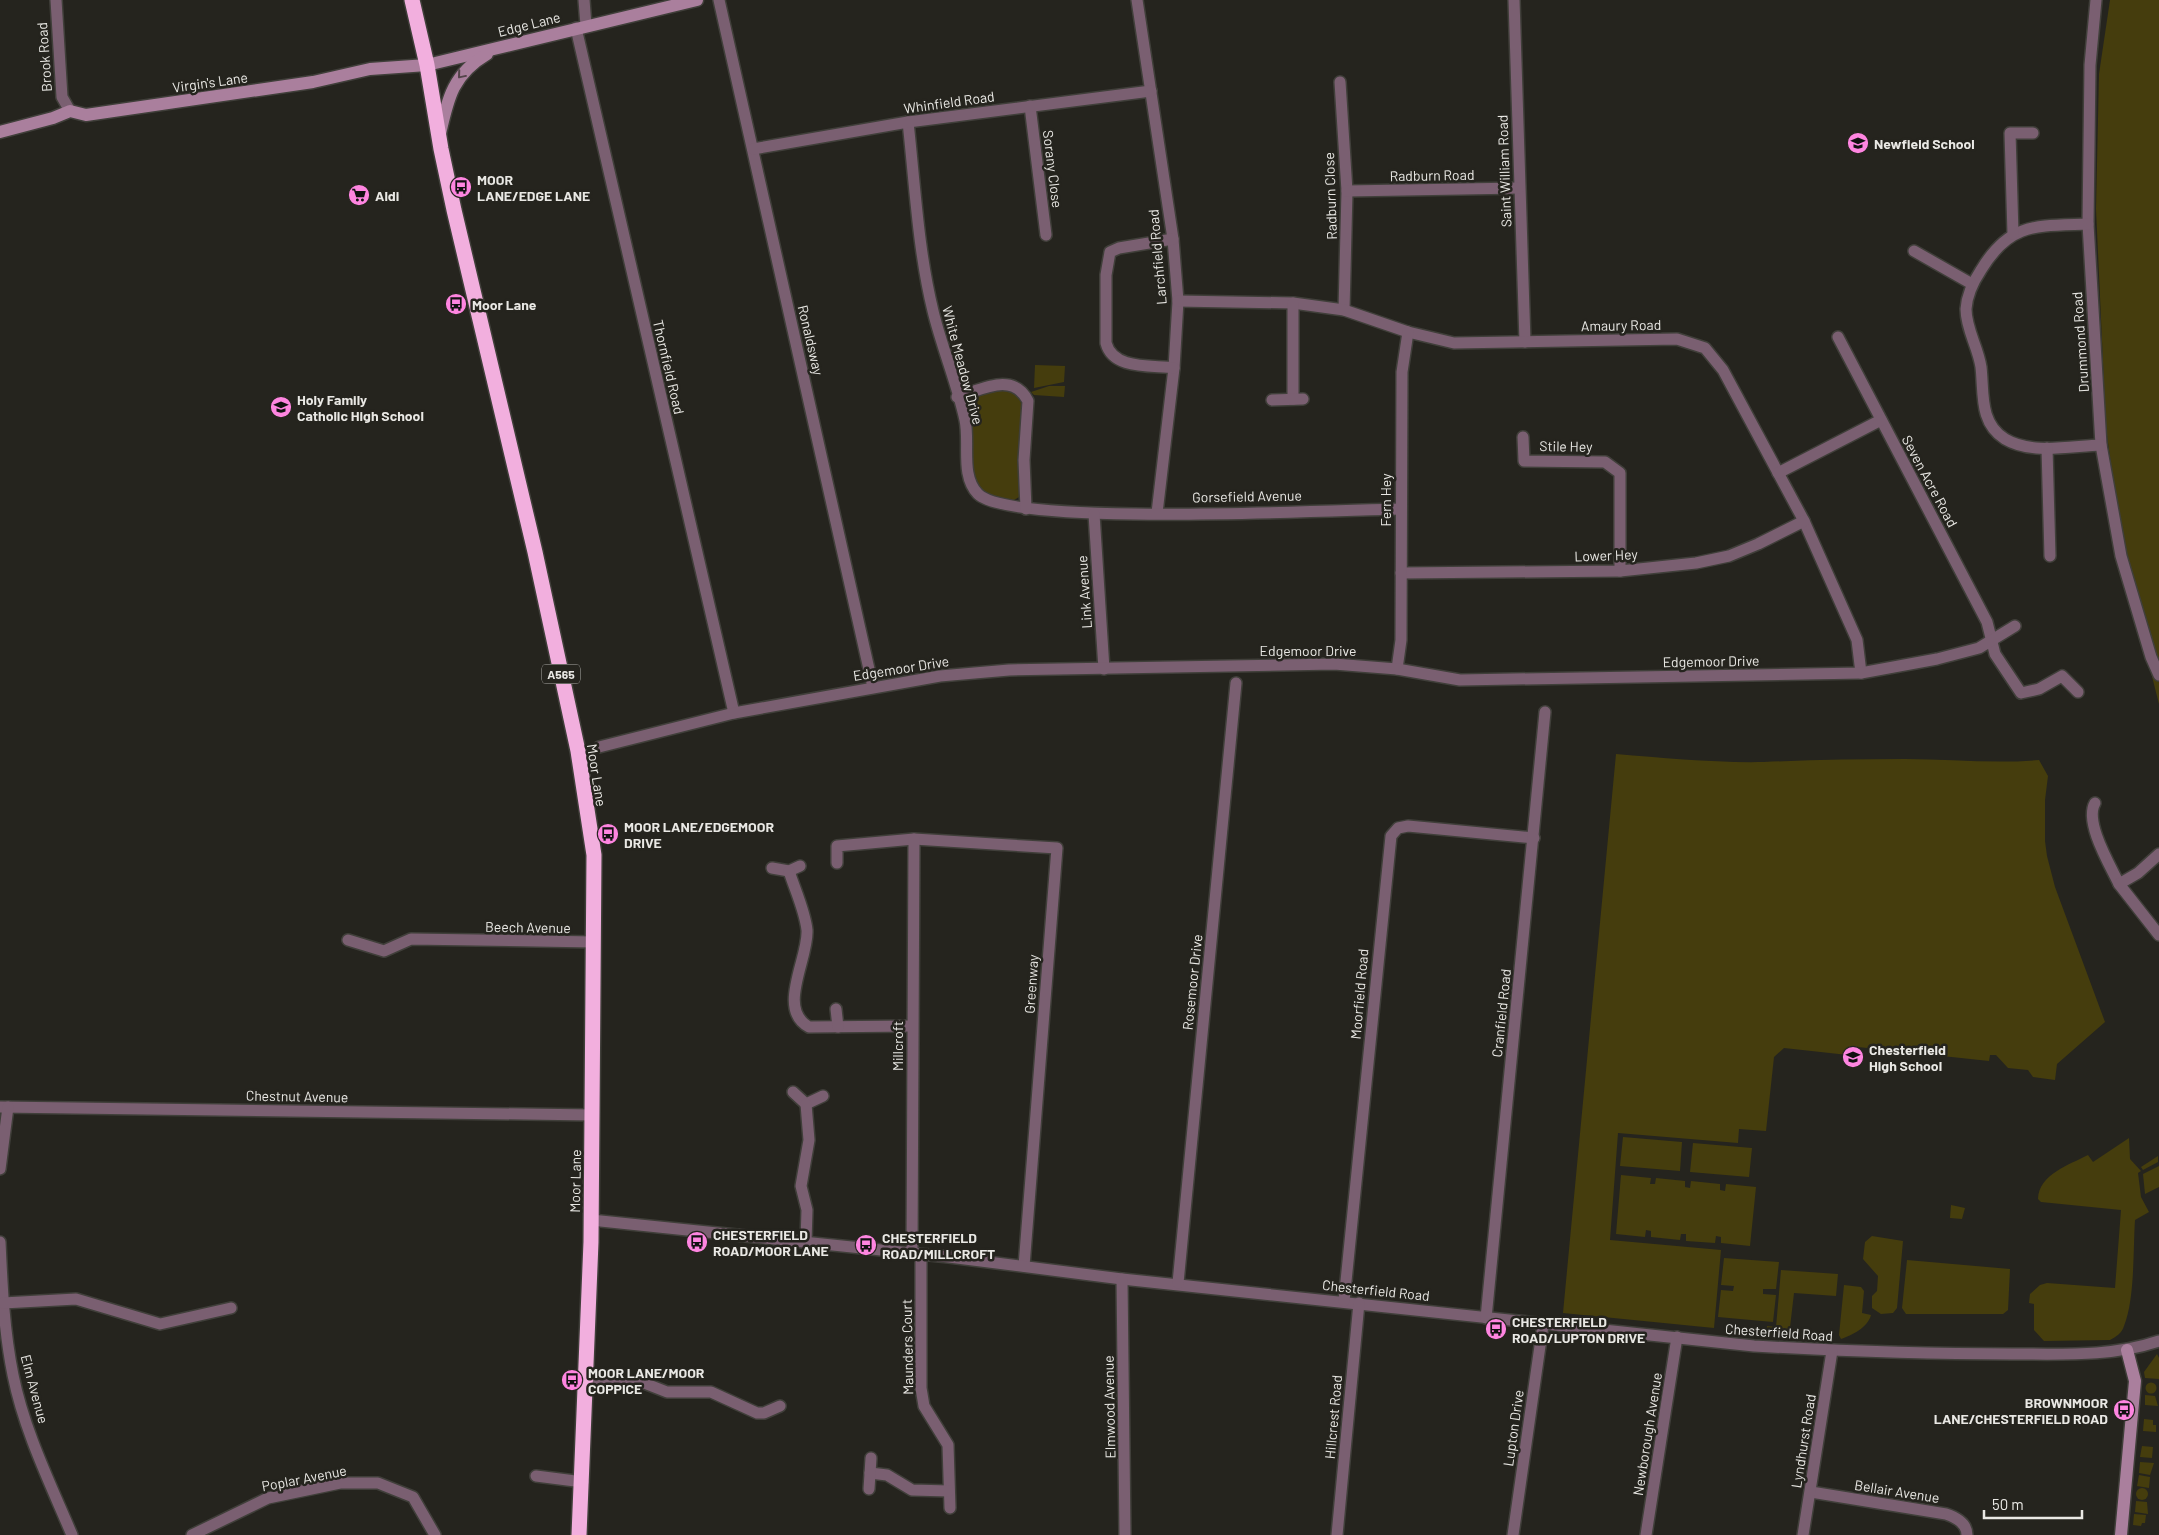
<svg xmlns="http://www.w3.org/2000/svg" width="2159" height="1535" viewBox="0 0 2159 1535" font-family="Barlow,sans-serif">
<rect width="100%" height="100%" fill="#25241e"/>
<!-- green -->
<g fill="#453d0d">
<path d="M 2110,0 L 2159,0 L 2159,704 L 2126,574 L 2106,428 L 2096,209 L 2099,74 Z"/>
<path d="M 1035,365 L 1065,366 L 1064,382 L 1034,388 Z"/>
<path d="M 1049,386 L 1065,386 L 1064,397 L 1034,395 L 1031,392 Z"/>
<path d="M 999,388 C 1012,392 1018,394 1023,407 L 1021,496 L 1012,501 L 986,494 L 977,485 L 972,470 L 967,402 L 972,397 Z"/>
<path d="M 1616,754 C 1665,758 1715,763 1764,762 C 1811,760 1858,759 1905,759 C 1950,759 1994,764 2039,760 L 2048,776 L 2045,800 L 2045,841 L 2047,856 L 2055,887 L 2105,1022 L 2057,1064 L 2055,1080 L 2033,1077 L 2028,1070 L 2008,1068 L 1996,1055 L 1990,1055 L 1989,1061 L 1858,1047 L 1857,1056 L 1784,1048 L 1774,1057 L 1766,1131 L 1739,1129 L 1738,1143 L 1618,1133 L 1610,1240 L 1721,1250 L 1714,1328 L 1563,1313 Z"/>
<path d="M 1623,1137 L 1682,1142 L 1680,1171 L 1620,1166 Z"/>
<path d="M 2129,1138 L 2130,1159 L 2141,1171 L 2138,1173 L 2141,1197 L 2149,1212 L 2135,1220 C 2133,1250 2135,1299 2124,1326 C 2122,1333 2116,1337 2110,1340 L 2044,1341 L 2034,1330 L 2034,1304 L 2029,1303 L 2030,1294 L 2040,1285 L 2047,1283 L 2115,1288 L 2121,1210 L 2041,1202 L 2038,1199 C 2039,1174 2069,1165 2088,1155 L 2093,1162 Z"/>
<path d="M 1693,1143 L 1752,1148 L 1749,1177 L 1690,1172 Z"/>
<path d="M 2158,1156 L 2158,1162 L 2143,1170 L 2141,1167 Z"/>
<path d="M 2159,1166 L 2159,1187 L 2145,1194 L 2143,1174 Z"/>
<path d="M 1621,1175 L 1651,1178 L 1650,1184 L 1655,1184 L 1656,1178 L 1685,1181 L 1685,1187 L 1690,1188 L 1691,1181 L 1720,1184 L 1720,1190 L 1725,1191 L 1726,1184 L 1756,1187 L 1750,1246 L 1721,1243 L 1721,1237 L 1716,1236 L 1715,1243 L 1686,1241 L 1686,1234 L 1681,1234 L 1680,1240 L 1651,1237 L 1651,1231 L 1646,1230 L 1645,1237 L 1616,1234 Z"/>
<path d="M 1951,1205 L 1965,1208 L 1962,1219 L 1950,1218 Z"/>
<path d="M 1872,1236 L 1903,1241 L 1897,1308 L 1893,1313 L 1881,1314 L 1872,1308 L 1872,1296 L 1877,1291 L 1878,1276 L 1863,1259 L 1865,1242 Z"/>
<path d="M 1724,1258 L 1779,1262 L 1776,1289 L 1763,1289 L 1763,1294 L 1776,1295 L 1773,1322 L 1718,1317 L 1721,1290 L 1733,1291 L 1734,1286 L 1721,1285 Z"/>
<path d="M 1907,1260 L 2010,1269 L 2008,1310 L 2003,1314 L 1906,1314 L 1902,1308 Z"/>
<path d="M 1781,1270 L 1838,1274 L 1836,1296 L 1794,1293 L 1789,1336 L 1768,1334 L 1767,1326 L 1776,1327 Z"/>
<path d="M 1844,1285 L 1861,1287 L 1864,1291 L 1862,1313 L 1871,1315 C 1868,1327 1853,1335 1841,1339 L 1839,1335 Z"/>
<path d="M 2157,1354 L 2159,1358 L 2159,1379 L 2145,1378 L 2144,1372 Z"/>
<circle cx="2151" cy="1388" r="5.5"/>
<path d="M 2145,1395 L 2155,1396 L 2158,1406 L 2145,1405 Z"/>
<path d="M 2144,1419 L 2153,1420 L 2153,1425 L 2156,1425 L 2156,1432 L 2143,1431 Z"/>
<path d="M 2142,1446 L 2153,1447 L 2152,1458 L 2140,1457 Z"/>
<path d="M 2140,1462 L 2154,1463 L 2150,1475 L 2139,1473 Z"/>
<path d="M 2139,1475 L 2150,1477 L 2149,1488 L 2137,1486 Z"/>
<circle cx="2142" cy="1494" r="6"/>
<path d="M 2136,1501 L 2147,1502 L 2148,1514 L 2135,1512 Z"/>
<path d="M 2134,1514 L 2146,1515 L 2145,1523 L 2142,1523 L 2141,1526 L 2133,1525 Z"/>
</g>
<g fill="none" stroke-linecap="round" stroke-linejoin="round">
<!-- street casing -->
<g stroke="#403f3a" stroke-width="14">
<g id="street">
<path d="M 56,0 L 62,97 L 70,111"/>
<path d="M 584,0 L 586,25"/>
<path d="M 719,0 L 873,687"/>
<path d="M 1137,0 L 1173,239 L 1178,301 L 1174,368 L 1157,513"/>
<path d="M 1514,0 L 1525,342"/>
<path d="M 2096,0 L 2090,65 L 2088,224 L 2101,445 L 2121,556 L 2151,657 L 2159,675"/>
<path d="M 576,28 L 734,713"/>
<path d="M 1340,82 L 1347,191 L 1344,310"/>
<path d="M 1030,106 L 1046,235"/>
<path d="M 908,122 C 915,185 918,250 933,311 C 942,348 957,383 965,420 C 970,443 960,476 978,494 C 1011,527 1336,510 1400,509"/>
<path d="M 753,149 L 908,122 L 1151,91"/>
<path d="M 1347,191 L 1519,188"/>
<path d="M 2088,224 C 2036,226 2010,222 1981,270 C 1973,282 1967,294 1966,309 C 1966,329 1978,347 1981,367 C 1984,393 1979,423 2005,439 C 2032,455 2071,446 2101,445"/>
<path d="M 2013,234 L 2010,133 L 2033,133"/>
<path d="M 1173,239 L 1119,248 L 1110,252 L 1106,275 L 1106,343 C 1113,370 1151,365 1174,368"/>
<path d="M 1914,251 L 1972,284"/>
<path d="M 1178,301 L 1293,303 L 1344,310 L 1408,332 L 1454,343 L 1677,339 L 1705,348 L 1723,370 L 1804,521 L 1857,640 L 1861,673"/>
<path d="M 1293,303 L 1293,399"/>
<path d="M 1838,337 L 1987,622 L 1995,654 L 2021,693 L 2039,689 L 2062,676 L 2078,692"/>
<path d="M 957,397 C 981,390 1013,371 1028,401 L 1024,460 L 1026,509"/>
<path d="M 1272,400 L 1303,399"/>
<path d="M 1523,437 L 1524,461 L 1605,462 L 1620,473 L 1620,571"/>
<path d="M 2047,448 L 2050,556"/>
<path d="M 1778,473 L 1881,420"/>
<path d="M 1094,514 L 1104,669"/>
<path d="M 1401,573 L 1620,571 L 1696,563 L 1729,556 L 1758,544 L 1804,521"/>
<path d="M 1397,669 L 1401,640 L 1402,372 L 1408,332"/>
<path d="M 599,747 L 734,713 L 940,676 L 1009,670 L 1334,664 L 1397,669 L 1460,680 L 1861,673 L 1937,659 L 1979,648 L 2015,626"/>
<path d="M 2095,803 C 2084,822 2110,865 2119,884"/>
<path d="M 2159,854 L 2138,873 L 2119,884 L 2159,935"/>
<path d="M 837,863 L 837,846 L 914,839 L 1057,848 L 1024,1266"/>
<path d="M 772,868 L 789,871 L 800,866"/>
<path d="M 789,871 C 795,890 805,911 807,930 C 809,958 776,1009 809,1027 L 912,1026"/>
<path d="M 348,940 L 384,951 L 411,939 L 594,942"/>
<path d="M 836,1009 L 838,1027"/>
<path d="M 793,1092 L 806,1104 L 823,1096"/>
<path d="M 806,1104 L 809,1140 L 801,1186 L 807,1210 L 806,1242"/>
<path d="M 0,1107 L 593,1115"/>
<path d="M 0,1169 L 8,1107"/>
<path d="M 591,1220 L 949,1257 L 1122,1279 L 1754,1346 C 1840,1351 1926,1354 2012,1354 C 2062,1354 2112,1357 2159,1341"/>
<path d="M 0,1242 C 2,1286 4,1331 13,1375 C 24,1430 50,1483 72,1535"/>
<path d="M 912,1253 L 914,839"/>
<path d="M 921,1254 L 921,1388 L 924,1406 L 948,1445 L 950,1508"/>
<path d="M 1122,1279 L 1125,1535"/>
<path d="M 1178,1283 L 1236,683"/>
<path d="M 1344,1301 L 1391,836 L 1398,828 L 1408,826 L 1534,838"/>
<path d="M 3,1303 L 76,1299 L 160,1324 L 231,1308"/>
<path d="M 1486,1318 L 1545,712"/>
<path d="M 587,1379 L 644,1383 L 667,1392 L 711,1392 L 757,1413 L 764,1413 L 780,1406"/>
<path d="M 870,1473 L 887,1475 L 912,1490 L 949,1491"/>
<path d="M 536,1476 L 583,1482"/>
<path d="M 869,1489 L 871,1458"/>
<path d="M 1811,1492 L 1946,1514 C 1955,1517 1967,1523 1967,1535"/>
<path d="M 192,1535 L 268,1498 L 340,1483 L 378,1483 L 413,1497 L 435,1535"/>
<path d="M 1337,1535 L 1359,1303"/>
<path d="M 1513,1535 L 1543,1325"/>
<path d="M 1646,1535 L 1677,1337"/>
<path d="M 1803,1535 L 1832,1351"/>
</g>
</g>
<!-- secondary casing -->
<g stroke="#403f3a" stroke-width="15">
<g id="secondary">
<path d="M 0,132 L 53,118 L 70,111 L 86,115 L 313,82 L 370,69 L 427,65 L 697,0"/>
<path d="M 440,134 C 448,98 453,74 487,54"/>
<path d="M 2121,1535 L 2135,1381 L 2127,1350"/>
</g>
</g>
<!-- highway casing -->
<g stroke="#403f3a" stroke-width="18">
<path id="highway" d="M 412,0 L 427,65 L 441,149 L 454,210 L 535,552 L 578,751 L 594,855 L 591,1242 L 579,1535"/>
</g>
<!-- street -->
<use href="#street" stroke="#7a5f71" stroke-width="11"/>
<!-- secondary -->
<use href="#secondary" stroke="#aa7f9d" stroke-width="12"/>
<!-- highway -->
<use href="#highway" stroke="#f2afde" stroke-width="15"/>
</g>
<!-- one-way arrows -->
<defs><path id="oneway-chevron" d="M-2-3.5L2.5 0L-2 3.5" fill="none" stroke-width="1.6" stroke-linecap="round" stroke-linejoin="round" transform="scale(1.25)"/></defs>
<use stroke="#54444a" href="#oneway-chevron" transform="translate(461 75) rotate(130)"/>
<!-- icons -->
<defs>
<g id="school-disc" transform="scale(1.125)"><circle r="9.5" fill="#fe85e0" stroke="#25241e"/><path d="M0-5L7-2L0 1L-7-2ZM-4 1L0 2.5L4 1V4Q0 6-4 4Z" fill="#111"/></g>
<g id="bus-disc" transform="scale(1.125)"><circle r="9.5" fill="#fe85e0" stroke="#25241e"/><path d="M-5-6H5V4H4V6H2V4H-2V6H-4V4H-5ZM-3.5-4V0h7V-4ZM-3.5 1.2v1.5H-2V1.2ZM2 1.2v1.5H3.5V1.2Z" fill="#111"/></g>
<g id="supermarket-disc" transform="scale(1.125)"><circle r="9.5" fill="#fe85e0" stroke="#25241e"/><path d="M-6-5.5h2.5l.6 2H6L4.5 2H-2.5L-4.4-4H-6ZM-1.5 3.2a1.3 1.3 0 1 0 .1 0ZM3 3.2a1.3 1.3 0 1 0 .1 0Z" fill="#111"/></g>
</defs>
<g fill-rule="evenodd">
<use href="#school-disc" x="1858" y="143"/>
<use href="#bus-disc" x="461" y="187"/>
<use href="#supermarket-disc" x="359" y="195"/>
<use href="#bus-disc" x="456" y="304"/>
<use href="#school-disc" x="281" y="407"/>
<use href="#bus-disc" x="608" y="834"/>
<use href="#school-disc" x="1853" y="1057"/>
<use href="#bus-disc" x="697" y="1242"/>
<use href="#bus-disc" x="866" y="1245"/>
<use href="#bus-disc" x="1496" y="1329"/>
<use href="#bus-disc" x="572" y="1380"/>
<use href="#bus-disc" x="2124" y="1410"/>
</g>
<g text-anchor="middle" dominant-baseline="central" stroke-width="5" stroke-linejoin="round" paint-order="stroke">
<!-- shield labels -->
<rect fill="#25241e" stroke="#aeada9" stroke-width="1" x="542" y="664.5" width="38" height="19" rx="4"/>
<g font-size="12" font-weight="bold" fill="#e9e8e4">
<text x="561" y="674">A565</text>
</g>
<!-- street labels -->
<g font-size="14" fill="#e9e8e4" stroke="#25241e">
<text transform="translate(529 24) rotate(-14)">Edge Lane</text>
<text transform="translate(44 57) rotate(-94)">Brook Road</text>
<text transform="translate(210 82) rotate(-8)">Virgin's Lane</text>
<text transform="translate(949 102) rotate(-8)">Whinfield Road</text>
<text transform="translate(1053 169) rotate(83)">Sorany Close</text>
<text transform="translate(1504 171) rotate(-92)">Saint William Road</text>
<text transform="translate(1432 175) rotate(-1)">Radburn Road</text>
<text transform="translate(1330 196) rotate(-92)">Radburn Close</text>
<text transform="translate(1157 257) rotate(-95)">Larchfield Road</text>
<text transform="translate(1621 325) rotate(-1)">Amaury Road</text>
<text transform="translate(811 340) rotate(77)">Ronaldsway</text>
<text transform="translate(2080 342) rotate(-94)">Drummond Road</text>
<text transform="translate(963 365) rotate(75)">White Meadow Drive</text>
<text transform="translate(669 367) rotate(77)">Thornfield Road</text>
<text transform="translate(1566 446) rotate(1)">Stile Hey</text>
<text transform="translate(1930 481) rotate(62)">Seven Acre Road</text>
<text transform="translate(1247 496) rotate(-1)">Gorsefield Avenue</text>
<text transform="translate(1385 500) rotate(-90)">Fern Hey</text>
<text transform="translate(1606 555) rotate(-2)">Lower Hey</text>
<text transform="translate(1084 592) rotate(-94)">Link Avenue</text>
<text x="1308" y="650">Edgemoor Drive</text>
<text transform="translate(1711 661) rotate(-1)">Edgemoor Drive</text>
<text transform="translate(901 668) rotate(-9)">Edgemoor Drive</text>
<text transform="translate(597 775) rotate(81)">Moor Lane</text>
<text transform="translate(528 927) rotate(1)">Beech Avenue</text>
<text transform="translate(1192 982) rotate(-84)">Rosemoor Drive</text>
<text transform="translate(1031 984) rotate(-86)">Greenway</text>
<text transform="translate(1359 994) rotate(-85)">Moorfield Road</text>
<text transform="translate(1501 1013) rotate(-84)">Cranfield Road</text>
<text transform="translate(897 1046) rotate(-90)">Millcroft</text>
<text transform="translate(297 1096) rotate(1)">Chestnut Avenue</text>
<text transform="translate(575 1181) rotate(-89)">Moor Lane</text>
<text transform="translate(1376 1290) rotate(6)">Chesterfield Road</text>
<text transform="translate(1779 1332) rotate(4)">Chesterfield Road</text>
<text transform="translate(907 1347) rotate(-91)">Maunders Court</text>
<text transform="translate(35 1389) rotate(75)">Elm Avenue</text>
<text transform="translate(1109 1407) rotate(-91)">Elmwood Avenue</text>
<text transform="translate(1333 1417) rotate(-85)">Hillcrest Road</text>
<text transform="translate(1513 1428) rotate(-82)">Lupton Drive</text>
<text transform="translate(1647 1434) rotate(-81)">Newborough Avenue</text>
<text transform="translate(1803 1441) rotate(-81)">Lyndhurst Road</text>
<text transform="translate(304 1478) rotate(-11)">Poplar Avenue</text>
<text transform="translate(1897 1491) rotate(9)">Bellair Avenue</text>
</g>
<!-- poi labels -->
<g font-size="14" font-weight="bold" fill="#e9e8e4" stroke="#25241e" text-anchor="start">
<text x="1874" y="143">Newfield School</text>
<text x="477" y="179">MOOR<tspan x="477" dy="16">LANE/EDGE LANE</tspan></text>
<text x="375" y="195">Aldi</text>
<text x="472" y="304">Moor Lane</text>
<text x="297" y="399">Holy Family<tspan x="297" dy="16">Catholic High School</tspan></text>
<text x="624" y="826">MOOR LANE/EDGEMOOR<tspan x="624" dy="16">DRIVE</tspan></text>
<text x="1869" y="1049">Chesterfield<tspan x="1869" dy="16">High School</tspan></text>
<text x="713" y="1234">CHESTERFIELD<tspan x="713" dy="16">ROAD/MOOR LANE</tspan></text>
<text x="882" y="1237">CHESTERFIELD<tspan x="882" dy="16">ROAD/MILLCROFT</tspan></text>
<text x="1512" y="1321">CHESTERFIELD<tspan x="1512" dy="16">ROAD/LUPTON DRIVE</tspan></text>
<text x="588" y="1372">MOOR LANE/MOOR<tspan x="588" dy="16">COPPICE</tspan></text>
<text x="2108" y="1402" text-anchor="end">BROWNMOOR<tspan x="2108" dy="16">LANE/CHESTERFIELD ROAD</tspan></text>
</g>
</g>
<!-- scale -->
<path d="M1984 1510v8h98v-8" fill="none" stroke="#e9e8e4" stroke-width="2.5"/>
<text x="1992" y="1510" font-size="15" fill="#e9e8e4" stroke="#25241e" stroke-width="4" paint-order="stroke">50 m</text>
</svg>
